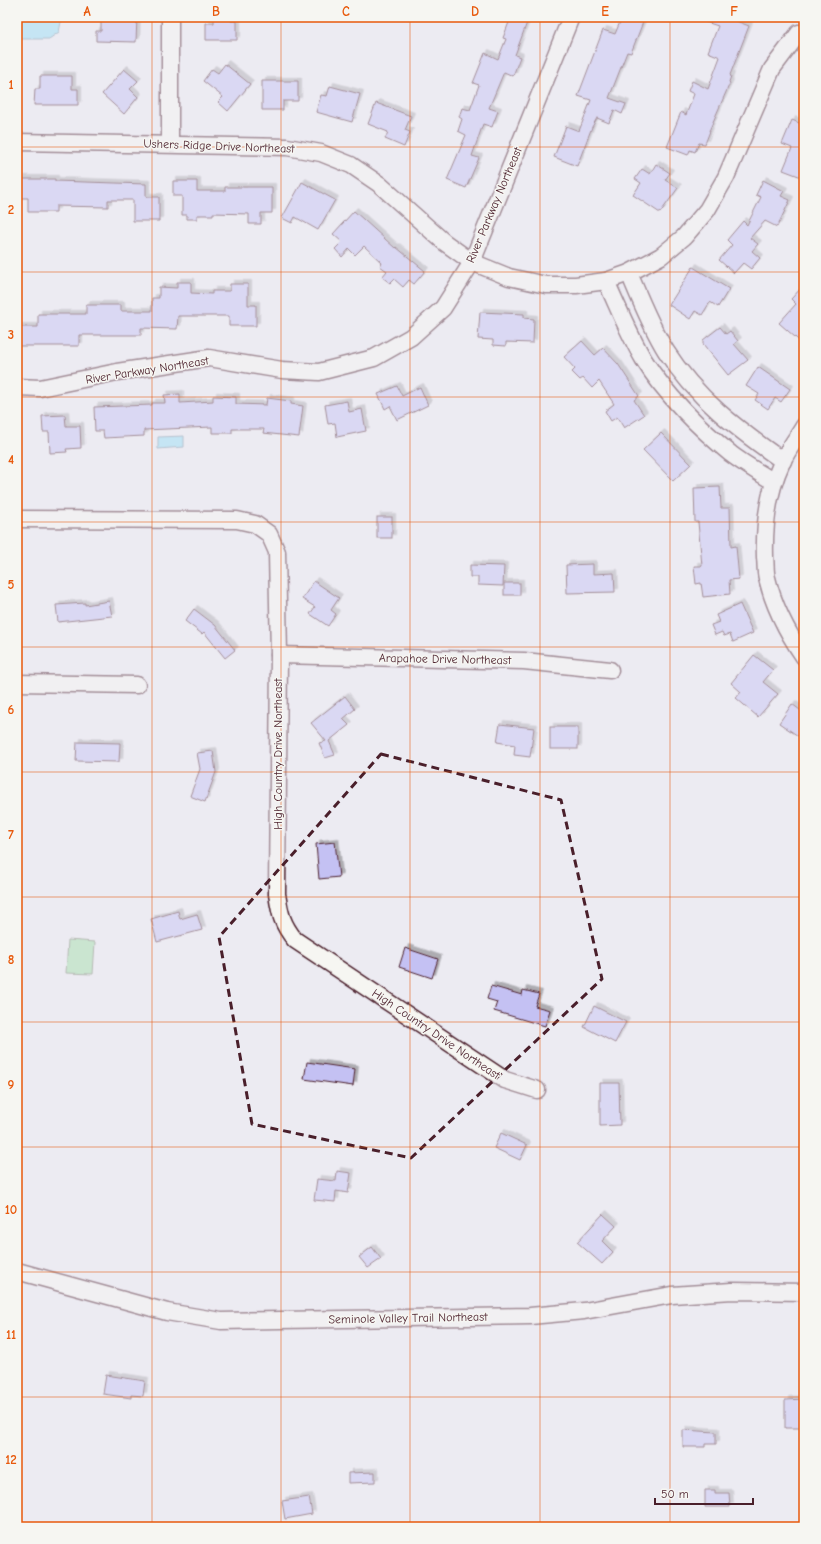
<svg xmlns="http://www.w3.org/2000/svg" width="821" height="1544" viewBox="0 0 821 1544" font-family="'Comic Neue',sans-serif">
<defs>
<filter id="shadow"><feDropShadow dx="3.5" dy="-3.5" stdDeviation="0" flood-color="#0004"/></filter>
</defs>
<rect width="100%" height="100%" fill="#ecebf2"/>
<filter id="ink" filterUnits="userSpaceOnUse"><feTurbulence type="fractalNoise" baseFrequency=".025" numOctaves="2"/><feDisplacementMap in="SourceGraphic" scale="8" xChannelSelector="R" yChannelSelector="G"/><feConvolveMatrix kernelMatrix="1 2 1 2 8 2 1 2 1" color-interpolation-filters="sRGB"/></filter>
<g filter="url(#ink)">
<!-- green -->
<path fill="#9fdea7" stroke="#747e69" d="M 68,940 L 95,942 L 93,974 L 66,973 Z"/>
<!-- water -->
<g fill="#94ddf5" stroke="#7691a4">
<path d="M 17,17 L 62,17 L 59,32 L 49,39 L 17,39 Z"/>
<path d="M 184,436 L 184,447 L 158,449 L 158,437 Z"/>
</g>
<!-- building -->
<g fill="#c4c1f3" stroke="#4a1f2b" filter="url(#shadow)">
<path d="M 101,17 L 137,17 L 136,42 L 96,41 L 96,31 L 101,31 Z"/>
<path d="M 214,17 L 231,17 L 231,21 L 237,21 L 237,40 L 206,40 L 206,23 L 214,23 Z"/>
<path d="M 511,17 L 529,17 L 515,55 L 520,57 L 513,76 L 504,72 L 489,108 L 498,111 L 492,127 L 483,124 L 472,156 L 479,158 L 466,188 L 447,180 L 466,135 L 458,131 L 462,119 L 459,117 L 462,108 L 470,110 L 479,85 L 473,83 L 485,53 L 498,59 L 506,39 L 503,38 Z"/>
<path d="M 622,17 L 645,17 L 631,53 L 627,52 L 609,98 L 626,104 L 622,114 L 614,110 L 609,123 L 597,118 L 592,127 L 577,166 L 554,157 L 566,126 L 579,131 L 591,100 L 578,96 L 603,30 L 615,34 Z"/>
<path d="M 698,17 L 726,17 L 749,26 L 730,75 L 731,76 L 729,82 L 730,83 L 709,131 L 710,131 L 705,144 L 699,143 L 695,152 L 690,150 L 688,155 L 667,147 L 681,112 L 686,115 L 694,94 L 688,91 L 692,81 L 708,89 L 720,57 L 708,52 L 718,26 L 697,19 Z"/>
<path d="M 225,64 L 250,84 L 228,111 L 218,102 L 223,97 L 203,81 L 212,69 L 218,73 Z"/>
<path d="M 124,69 L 138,81 L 130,89 L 138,97 L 124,114 L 102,94 Z"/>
<path d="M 40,76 L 72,76 L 72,89 L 78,89 L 78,105 L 34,105 L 35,89 L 40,89 Z"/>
<path d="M 262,81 L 298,81 L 298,101 L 283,101 L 283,110 L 262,110 Z"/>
<path d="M 330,86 L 360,94 L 352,122 L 316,112 L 321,95 L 327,96 Z"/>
<path d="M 376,103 L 411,116 L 405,130 L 410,132 L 404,147 L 385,139 L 388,132 L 368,124 Z"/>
<path d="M 792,120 L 804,125 L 804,178 L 783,170 L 792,148 L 782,144 Z"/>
<path d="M 656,164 L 670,173 L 665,180 L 678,188 L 660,213 L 633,195 L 641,183 L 635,179 L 642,169 L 650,174 Z"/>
<path d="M 20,179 L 55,179 L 55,181 L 146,184 L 146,197 L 159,197 L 159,221 L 133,221 L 133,200 L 108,200 L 108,207 L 56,206 L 56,212 L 28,212 L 28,198 L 21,198 Z"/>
<path d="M 763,180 L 784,191 L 781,196 L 790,200 L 777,227 L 765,221 L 750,238 L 758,244 L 752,251 L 760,258 L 751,269 L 743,263 L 734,273 L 719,260 L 732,245 L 727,240 L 743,221 L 747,225 L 761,197 L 756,195 Z"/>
<path d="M 173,181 L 197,181 L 197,191 L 225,191 L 225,187 L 272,187 L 272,213 L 261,213 L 261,224 L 249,224 L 249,214 L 213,213 L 213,215 L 197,215 L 197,219 L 187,219 L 187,215 L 182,215 L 182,196 L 173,196 Z"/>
<path d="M 302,182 L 335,200 L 318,230 L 295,217 L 292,223 L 282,218 Z"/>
<path d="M 354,211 L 395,248 L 396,247 L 425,271 L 414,284 L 409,280 L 403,287 L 394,279 L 390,283 L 382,277 L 387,271 L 380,266 L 382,263 L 364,246 L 355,255 L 349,249 L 342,257 L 335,249 L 342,242 L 333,234 Z"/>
<path d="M 693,267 L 729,289 L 718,307 L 710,302 L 702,315 L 695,311 L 690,319 L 669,305 Z"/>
<path d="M 177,282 L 191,282 L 191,293 L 212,294 L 212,291 L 230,291 L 230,284 L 248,284 L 248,305 L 256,305 L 256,326 L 229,326 L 229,316 L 178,316 L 177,329 L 141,328 L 141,335 L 79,335 L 79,346 L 17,346 L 17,327 L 38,327 L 38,314 L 86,314 L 86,305 L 121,305 L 121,311 L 152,311 L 152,298 L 159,298 L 159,287 L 177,288 Z"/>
<path d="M 804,285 L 804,345 L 779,323 L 796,304 L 791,299 Z"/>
<path d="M 480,312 L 524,314 L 524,318 L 534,319 L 533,343 L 506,342 L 506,346 L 493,345 L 493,340 L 478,339 Z"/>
<path d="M 720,327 L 726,334 L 730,331 L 738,341 L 734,344 L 748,360 L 728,375 L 703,344 L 703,340 Z"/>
<path d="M 582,341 L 595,355 L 603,348 L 618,364 L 639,396 L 634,400 L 644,415 L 624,428 L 617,417 L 611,421 L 605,411 L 614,404 L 599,381 L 592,388 L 583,378 L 580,380 L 572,372 L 575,369 L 564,357 Z"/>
<path d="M 758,367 L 790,389 L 781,402 L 775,398 L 768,409 L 755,400 L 759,394 L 746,386 Z"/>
<path d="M 397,386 L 402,396 L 420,387 L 428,405 L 397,420 L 390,406 L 385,409 L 378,394 Z"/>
<path d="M 180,394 L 180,403 L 213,401 L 213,396 L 236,397 L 236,404 L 266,405 L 267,398 L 291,401 L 291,404 L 303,406 L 299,437 L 263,433 L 264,429 L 232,429 L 232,433 L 212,433 L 212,427 L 144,430 L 144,436 L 104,438 L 103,431 L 95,431 L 94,407 L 152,405 L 152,403 L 165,403 L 164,395 Z"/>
<path d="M 347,401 L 349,412 L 362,409 L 366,431 L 337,437 L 335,423 L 328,424 L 325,405 Z"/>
<path d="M 65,415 L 66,426 L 80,426 L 81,448 L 66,449 L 67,452 L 50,453 L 49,432 L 43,432 L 42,416 Z"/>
<path d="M 661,433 L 691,464 L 673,481 L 643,450 Z"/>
<path d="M 720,487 L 721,508 L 730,508 L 731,547 L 736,546 L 739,579 L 729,580 L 730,594 L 703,597 L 701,583 L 696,584 L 694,566 L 702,566 L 698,522 L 695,522 L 694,488 Z"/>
<rect x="377" y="517" width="15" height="21"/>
<path d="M 593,564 L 593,574 L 614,573 L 615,592 L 567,593 L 566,565 Z"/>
<path d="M 470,565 L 504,566 L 503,586 L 478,585 L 478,577 L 470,577 Z"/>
<path d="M 314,581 L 339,598 L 331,610 L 336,614 L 328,626 L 310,614 L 315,607 L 302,599 Z"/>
<rect x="504" y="583" width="16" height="12"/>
<path d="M 109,601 L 112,616 L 58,622 L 56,605 L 85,603 L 85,605 Z"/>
<path d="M 740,604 L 753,633 L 733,642 L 730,634 L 724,636 L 722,632 L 715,635 L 711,625 L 719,622 L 716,615 Z"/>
<path d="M 194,609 L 215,625 L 235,650 L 225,658 L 204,632 L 202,634 L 185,621 Z"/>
<path d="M 754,655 L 773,670 L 763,682 L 778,694 L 758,717 L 736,698 L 741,692 L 731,683 Z"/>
<path d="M 345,696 L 355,709 L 343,719 L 349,725 L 329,741 L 335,755 L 325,758 L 319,743 L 326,741 L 311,723 Z"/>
<path d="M 792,704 L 804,713 L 804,740 L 779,723 Z"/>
<path d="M 500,724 L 534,728 L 530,757 L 514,755 L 515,745 L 497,742 Z"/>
<rect x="550" y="727" width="28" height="22"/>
<path d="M 77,742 L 120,743 L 119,762 L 76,761 Z"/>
<path d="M 213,751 L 216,772 L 205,802 L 190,796 L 200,769 L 197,753 Z"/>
<path d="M 335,842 L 339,877 L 319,879 L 316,844 Z"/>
<path d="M 178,911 L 180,919 L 197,914 L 202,930 L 157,942 L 151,919 Z"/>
<path d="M 405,948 L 438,959 L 432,978 L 399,967 Z"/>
<path d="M 491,986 L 522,995 L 523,990 L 539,994 L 535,1006 L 550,1010 L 545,1026 L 494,1011 L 497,1002 L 487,999 Z"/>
<path d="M 594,1006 L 626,1022 L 615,1043 L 584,1027 Z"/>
<path d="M 307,1062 L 355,1069 L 353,1086 L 304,1079 Z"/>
<path d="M 600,1083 L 619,1083 L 620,1125 L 600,1126 Z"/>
<path d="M 501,1133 L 527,1145 L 520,1160 L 494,1148 Z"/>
<path d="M 337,1171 L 351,1173 L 348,1193 L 336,1191 L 335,1202 L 314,1200 L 317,1179 L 336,1181 Z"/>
<path d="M 603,1214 L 616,1226 L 602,1241 L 613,1252 L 602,1264 L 577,1242 Z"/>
<path d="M 372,1247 L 381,1259 L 368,1268 L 359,1257 Z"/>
<path d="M 106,1375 L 145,1381 L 143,1396 L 131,1395 L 131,1398 L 103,1394 Z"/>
<path d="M 804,1399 L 804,1428 L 785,1428 L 785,1400 Z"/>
<path d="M 683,1430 L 716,1432 L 716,1444 L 705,1444 L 705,1447 L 683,1447 Z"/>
<path d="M 375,1472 L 375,1482 L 348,1483 L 348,1473 Z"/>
<path d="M 705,1490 L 715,1490 L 715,1493 L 729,1493 L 730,1507 L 705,1507 Z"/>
<path d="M 309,1497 L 312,1514 L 285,1519 L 282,1501 Z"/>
</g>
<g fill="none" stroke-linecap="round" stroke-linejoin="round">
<!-- minor casing -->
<g stroke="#4a1f2b" stroke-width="19">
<g id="minor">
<path d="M 17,142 L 287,147 L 321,153 L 351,165 L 379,184 L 444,242 L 472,262 L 509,277 L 546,285 L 576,285 L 606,281 L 629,273 L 661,256 L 684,237 L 707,210 L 726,177 L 772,69 L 799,33"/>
<path d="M 170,144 L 170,17"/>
<path d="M 629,273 C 640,299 651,327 666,351 C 696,398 737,429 783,461"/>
<path d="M 606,281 C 618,307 629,335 644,360 C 665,394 700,429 731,454 C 744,464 760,473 774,482"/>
<path d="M 17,387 L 40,388 L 117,372 L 209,358 L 282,370 L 319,372 L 374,358 L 411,337 L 443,308 L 472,262 L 571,17"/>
<path d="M 804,426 C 797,438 788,449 782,462 C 768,492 764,524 765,557 C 766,564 765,571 767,578 C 774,608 787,632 804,657"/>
<path d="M 17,519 L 237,520 L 255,524 L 269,534 L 277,552 L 279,655 L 277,894 C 280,914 282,924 295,940 L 505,1080 L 537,1090"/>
<path d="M 279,655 L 524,661 L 610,670"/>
<path d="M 17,683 L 137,685"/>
<path d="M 17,1271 L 167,1312 L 221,1321 L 530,1316 L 584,1311 L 672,1295 L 732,1291 L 804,1292"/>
</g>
</g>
<!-- minor -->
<use href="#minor" stroke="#f6f6f2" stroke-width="16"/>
</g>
</g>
<!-- marked area -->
<path d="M0 0H821V1544H0ZM 381,754 L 561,800 L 602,979 L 411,1158 L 252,1124 L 219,937 Z" fill="#ecebf2" fill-opacity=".55" fill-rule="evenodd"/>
<path fill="none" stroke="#4a1f2b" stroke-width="3" stroke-dasharray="8 5" stroke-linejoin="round" d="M 381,754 L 561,800 L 602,979 L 411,1158 L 252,1124 L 219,937 Z"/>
<!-- grid -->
<path fill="none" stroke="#e8590c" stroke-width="1" stroke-opacity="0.55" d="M 152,17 L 152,1527M 281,17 L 281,1527M 410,17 L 410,1527M 540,17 L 540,1527M 670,17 L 670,1527M 17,147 L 804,147M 17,272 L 804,272M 17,397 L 804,397M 17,522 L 804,522M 17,647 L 804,647M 17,772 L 804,772M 17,897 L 804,897M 17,1022 L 804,1022M 17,1147 L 804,1147M 17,1272 L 804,1272M 17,1397 L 804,1397"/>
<g text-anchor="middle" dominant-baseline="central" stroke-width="3" stroke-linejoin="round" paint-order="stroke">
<!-- street labels -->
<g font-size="12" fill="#4a1f2b" stroke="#f6f6f2">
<text transform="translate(219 146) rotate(2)">Ushers Ridge Drive Northeast</text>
<text transform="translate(494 205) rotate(-67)">River Parkway Northeast</text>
<text transform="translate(147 370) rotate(-9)">River Parkway Northeast</text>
<text transform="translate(445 659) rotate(1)">Arapahoe Drive Northeast</text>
<text transform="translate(278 754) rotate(-90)">High Country Drive Northeast</text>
<text transform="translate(436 1034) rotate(34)">High Country Drive Northeast</text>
<text transform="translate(408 1318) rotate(-1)">Seminole Valley Trail Northeast</text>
</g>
</g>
<!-- margin -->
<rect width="821" height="1544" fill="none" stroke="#f6f6f2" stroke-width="44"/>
<!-- scale -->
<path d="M655 1498v6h98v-6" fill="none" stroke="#4a1f2b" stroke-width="2"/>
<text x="661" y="1498" font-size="12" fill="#4a1f2b" stroke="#f6f6f2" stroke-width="3" paint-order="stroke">50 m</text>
<rect x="22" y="22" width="777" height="1500" fill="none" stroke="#e8590c" stroke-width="1.5"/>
<g font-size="13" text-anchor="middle" font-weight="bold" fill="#e8590c">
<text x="87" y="16">A</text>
<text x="216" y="16">B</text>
<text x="346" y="16">C</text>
<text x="475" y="16">D</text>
<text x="605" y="16">E</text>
<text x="734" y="16">F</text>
<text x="11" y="89">1</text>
<text x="11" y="214">2</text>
<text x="11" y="339">3</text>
<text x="11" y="464">4</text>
<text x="11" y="589">5</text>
<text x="11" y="714">6</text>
<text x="11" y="839">7</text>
<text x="11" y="964">8</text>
<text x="11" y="1089">9</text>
<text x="11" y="1214">10</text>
<text x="11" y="1339">11</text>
<text x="11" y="1464">12</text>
</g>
</svg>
